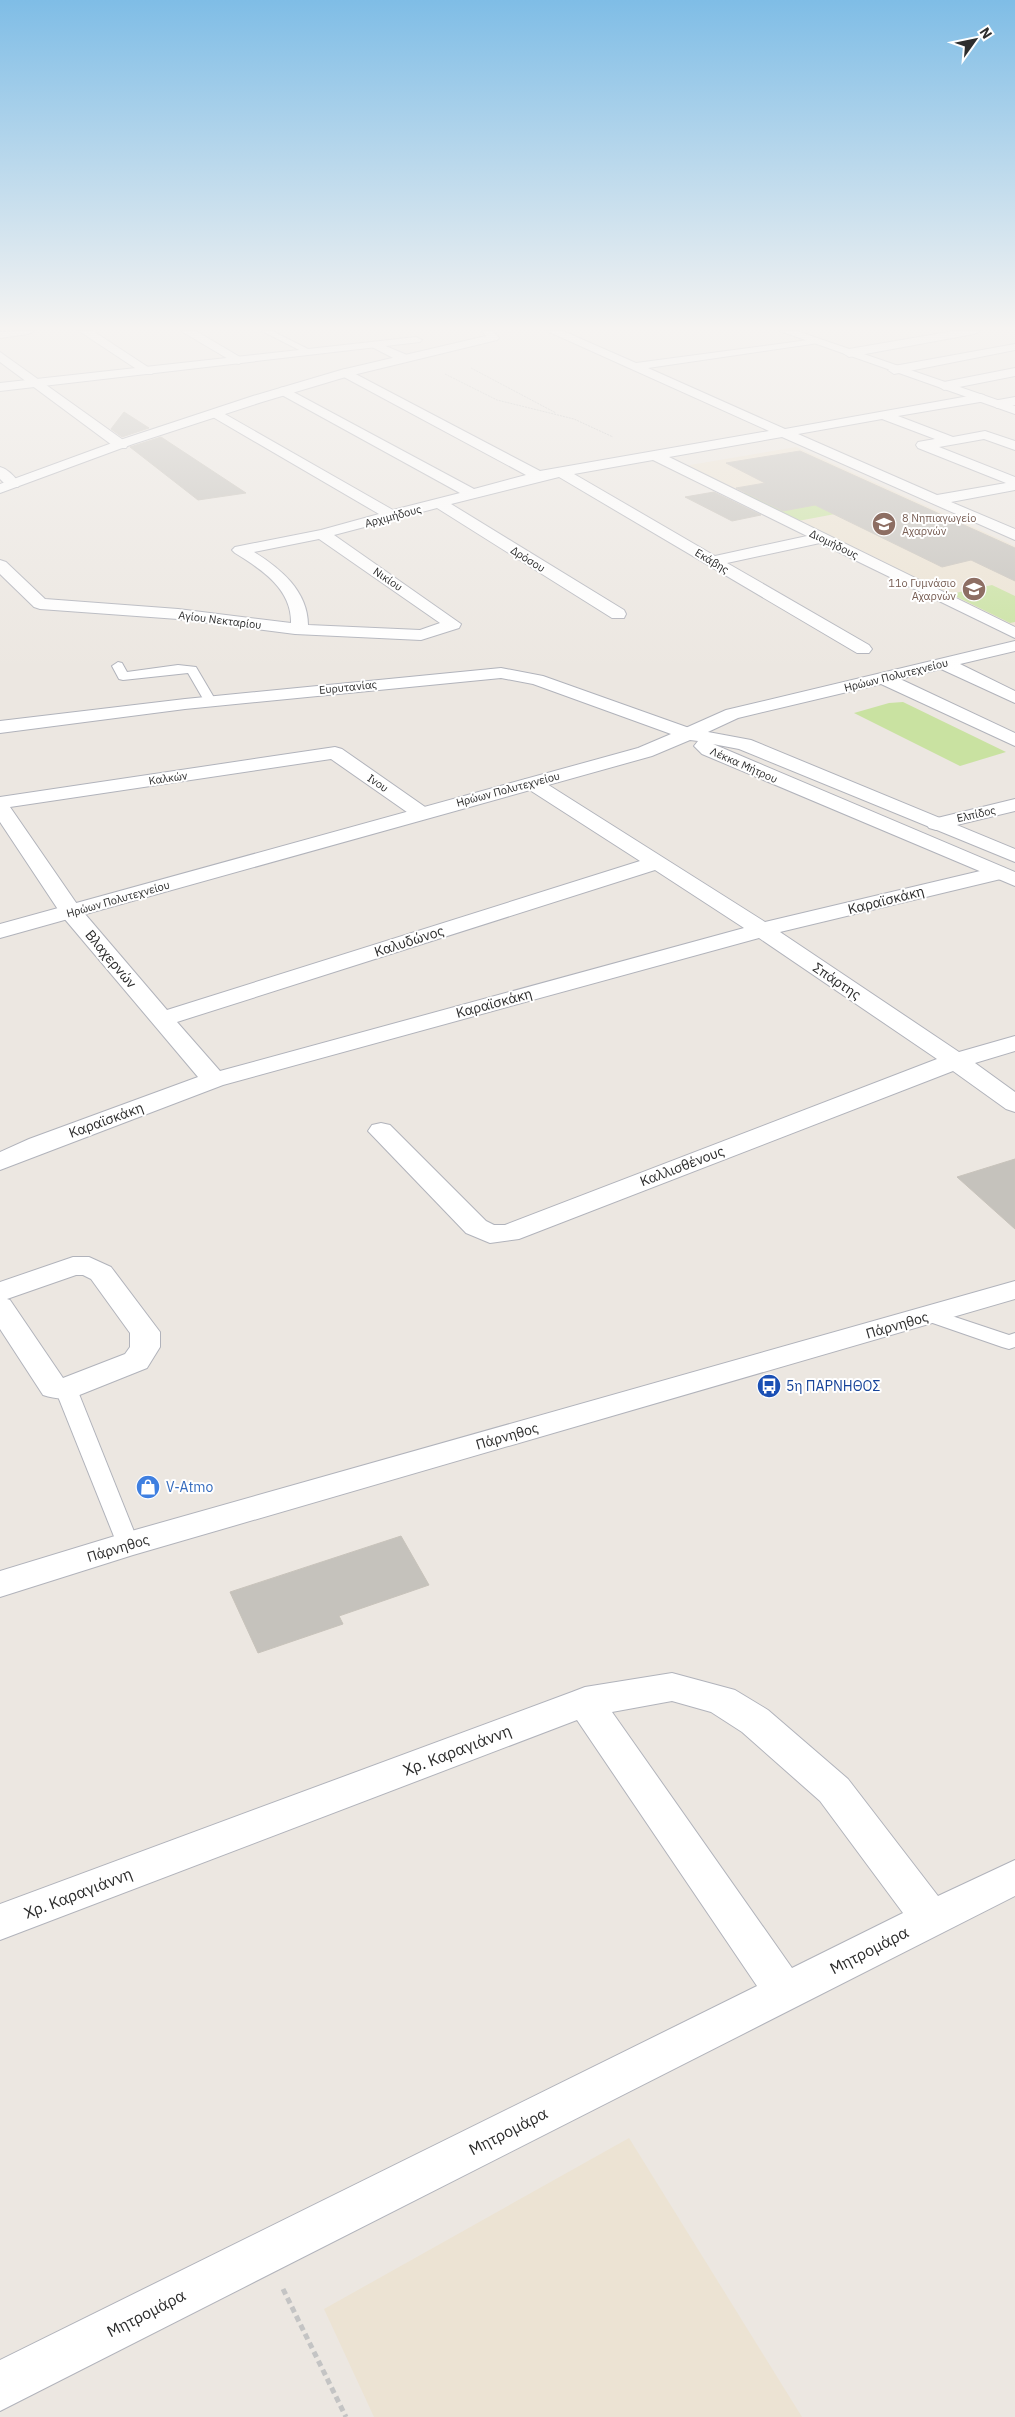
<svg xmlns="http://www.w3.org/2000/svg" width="1015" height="2417" viewBox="0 0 1015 2417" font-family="'IBM Plex Sans',sans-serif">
<rect width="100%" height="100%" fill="#ece7e1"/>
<!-- education -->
<g fill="#ece3d3">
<path d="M 796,447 L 1015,546 L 1015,629 L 684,466 Z"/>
<path d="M 629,2138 L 802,2417 L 374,2417 L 324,2309 Z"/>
</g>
<!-- pitch -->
<g fill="#c9e2a1">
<path d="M 779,487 L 835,514 L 798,521 L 742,493 Z"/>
<path d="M 992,585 L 1015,596 L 1015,622 L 1010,623 L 951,594 Z"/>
<path d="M 903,702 L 1006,752 L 960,766 L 854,713 L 889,703 Z"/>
</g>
<!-- building -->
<g fill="#c5c2bc" stroke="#c8c3bb">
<path d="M 124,412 L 149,428 L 122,437 L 111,429 Z"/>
<path d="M 161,437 L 246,493 L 198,500 L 130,447 Z"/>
<path d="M 800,451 L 1015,548 L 1015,581 L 971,560 L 942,567 L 815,505 L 783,511 L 736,488 L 765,483 L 726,463 Z"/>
<path d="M 714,492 L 761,515 L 732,521 L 685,497 Z"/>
<path d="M 1015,1159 L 1015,1229 L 957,1177 Z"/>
<path d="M 401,1536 L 429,1585 L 339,1616 L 343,1624 L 258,1653 L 230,1592 Z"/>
</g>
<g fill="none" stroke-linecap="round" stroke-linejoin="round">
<!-- service casing -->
<g stroke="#b1b3bb" stroke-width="2">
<g id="service">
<path d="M 262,331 L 272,331 L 314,352 L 307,354 Z"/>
<path d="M 118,662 L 122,663 L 127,672 L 178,665 L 196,667 L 216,701 L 210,705 L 206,704 L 188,673 L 123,680 L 119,679 L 112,666 Z"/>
<path d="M 931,1309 L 1009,1335 L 1015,1333 L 1015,1347 L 1009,1349 L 1002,1347 L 924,1320 L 921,1315 L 924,1310 Z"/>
<path d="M 66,1382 L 73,1384 L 77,1389 L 139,1544 L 136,1550 L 128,1552 L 120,1550 L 117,1544 L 55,1389 L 59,1384 Z"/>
</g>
</g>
<!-- minor casing -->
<g stroke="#b1b3bb" stroke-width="2">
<g id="minor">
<path d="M 34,331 L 28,334 L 0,338 L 0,332 Z"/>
<path d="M 79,331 L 93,331 L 154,371 L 152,374 L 144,374 Z"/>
<path d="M 181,331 L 196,331 L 245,360 L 239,364 L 235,363 Z"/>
<path d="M 547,331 L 563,331 L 636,363 L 816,339 L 816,343 L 812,344 L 648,368 L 785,429 L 980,394 L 984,395 L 986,398 L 984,401 L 980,402 L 898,416 L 953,437 L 985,431 L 1015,441 L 1015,450 L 984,439 L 939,447 L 1015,477 L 1015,490 L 951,502 L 1015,529 L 1015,540 L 782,437 L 669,457 L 1015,627 L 1015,638 L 820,543 L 727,563 L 869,645 L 872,649 L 869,653 L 857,653 L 559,477 L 451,504 L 624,610 L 626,614 L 624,618 L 612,618 L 437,508 L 334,535 L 461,624 L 459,628 L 421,640 L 295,634 L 178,619 L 40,609 L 34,607 L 0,574 L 0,560 L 6,562 L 45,599 L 178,609 L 291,623 C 292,589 261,569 235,553 L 232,550 L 235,547 L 321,530 L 379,514 L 211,416 L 210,413 L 216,409 L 393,510 L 460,493 L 280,394 L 278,391 L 280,388 L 284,387 L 474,489 L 526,475 L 342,376 L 340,373 L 342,370 L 346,369 L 540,471 L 769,431 ZM 882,419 L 935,439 L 918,442 L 916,445 L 918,448 L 1006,483 L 937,495 L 798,434 ZM 653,460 L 807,536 L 715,556 L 574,474 ZM 319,539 L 440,623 L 420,630 L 308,625 C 308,591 280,568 254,552 Z"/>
<path d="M 954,331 L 980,331 L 974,334 L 849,357 L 843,353 L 849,349 Z"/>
<path d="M 376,342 L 407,355 L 409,358 L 403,362 L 399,361 L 372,347 L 370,345 Z"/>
<path d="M 1015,344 L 1015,350 L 894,374 L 888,370 L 894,366 Z"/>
<path d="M 0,352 L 126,442 L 128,445 L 126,448 L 116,448 L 0,362 Z"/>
<path d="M 1015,368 L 1015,376 L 944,390 L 938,386 L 944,382 Z"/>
<path d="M 1015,397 L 1015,405 L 997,408 L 991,404 L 993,401 Z"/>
<path d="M 0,467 C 8,469 15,477 20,484 L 18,487 L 8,487 L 0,479 Z"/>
<path d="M 1015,641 L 1015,651 L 960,664 L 1015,691 L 1015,703 L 941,669 L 900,679 L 1015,733 L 1015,746 L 881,684 L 738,718 L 695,738 L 681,738 L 679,734 L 681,730 L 726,710 Z"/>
<path d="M 335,747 L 342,749 L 428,809 L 431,813 L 428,817 L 421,819 L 414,817 L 331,759 L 10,807 L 79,907 L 167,1010 L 640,861 L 525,787 L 522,783 L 525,779 L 539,779 L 765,922 L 997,867 L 1005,868 L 1008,873 L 1005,878 L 780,932 L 959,1052 L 1015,1036 L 1015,1051 L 975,1063 L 1015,1092 L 1015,1112 L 1006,1109 L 953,1071 L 519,1239 L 490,1243 L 466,1233 L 368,1131 L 372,1125 L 381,1123 L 390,1125 L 486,1221 L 494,1225 L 505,1225 L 937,1059 L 759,938 L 223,1085 L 0,1170 L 0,1152 L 29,1139 L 198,1077 L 63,917 L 0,822 L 0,797 ZM 655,870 L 744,928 L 220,1071 L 177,1022 Z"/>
<path d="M 1015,799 L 1015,811 L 936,830 L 929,828 L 926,824 L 929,820 Z"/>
<path d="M 73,1257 L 89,1257 L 111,1267 L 160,1332 L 160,1347 L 147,1368 L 77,1396 C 65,1400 55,1399 43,1395 L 0,1329 L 0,1282 ZM 76,1275 L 83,1275 L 91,1279 L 130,1333 L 130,1347 L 125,1354 L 63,1378 L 10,1300 L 7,1299 Z"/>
<path d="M 672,1673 L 735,1690 L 768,1710 L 848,1779 L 938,1896 L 1015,1860 L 1015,1896 L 0,2411 L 0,2360 L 757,1986 L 577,1720 L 0,1940 L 0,1904 L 572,1692 L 585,1687 ZM 672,1701 L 711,1712 L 742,1732 L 820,1801 L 903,1913 L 792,1968 L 612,1712 Z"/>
</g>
</g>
<!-- tertiary casing -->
<g stroke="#b1b3bb" stroke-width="2">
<g id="tertiary">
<path d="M 482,331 L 493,331 L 499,338 L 497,340 L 349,376 L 262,402 L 133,444 L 0,493 L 0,484 L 123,439 L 253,396 L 341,370 L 486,336 Z"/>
<path d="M 780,331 L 797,331 L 1015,406 L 1015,414 Z"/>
<path d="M 416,337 L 422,340 L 420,342 L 0,391 L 0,383 Z"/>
<path d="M 501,668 L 543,676 L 692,729 L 751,740 L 1015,849 L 1015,862 L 739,749 L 713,744 L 1015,872 L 1015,886 L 702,754 L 694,746 L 698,741 L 690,740 L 652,756 L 0,938 L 0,924 L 638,748 L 671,734 L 533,684 L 501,678 L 185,709 L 0,733 L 0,721 L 185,699 Z"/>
</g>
</g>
<!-- secondary casing -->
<g stroke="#b1b3bb" stroke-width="2">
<path id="secondary" d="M 1015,1281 L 1015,1299 L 133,1555 L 0,1597 L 0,1571 L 128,1532 Z"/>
</g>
<!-- path-far1 -->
<g stroke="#c4c4c4" stroke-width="1" stroke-dasharray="2 1" stroke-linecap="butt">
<path d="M 471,368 L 556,413"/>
<path d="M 445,374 L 497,400 L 574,419 L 613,437"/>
</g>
<!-- path -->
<path stroke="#c4c4c4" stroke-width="5" stroke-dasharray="6 4" stroke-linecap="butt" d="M 283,2289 L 346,2417"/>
<!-- service -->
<use href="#service" fill="#fff" fill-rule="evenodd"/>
<!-- minor -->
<use href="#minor" fill="#fff" fill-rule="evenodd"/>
<!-- tertiary -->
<use href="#tertiary" fill="#fff" fill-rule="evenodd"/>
<!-- secondary -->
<use href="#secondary" fill="#fff" fill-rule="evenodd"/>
</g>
<!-- sky -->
<linearGradient id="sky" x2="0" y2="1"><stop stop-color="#7fbde6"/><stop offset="0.49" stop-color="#f6f4f2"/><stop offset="1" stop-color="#f6f4f2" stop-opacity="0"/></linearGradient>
<rect width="1015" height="670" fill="url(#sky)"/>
<!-- icons -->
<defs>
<g id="school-disc" transform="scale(1.25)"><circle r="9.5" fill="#8d6e63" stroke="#fff"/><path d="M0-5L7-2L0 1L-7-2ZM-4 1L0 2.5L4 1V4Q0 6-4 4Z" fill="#fff"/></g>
<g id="bus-disc" transform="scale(1.25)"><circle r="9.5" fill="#1a4fb4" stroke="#fff"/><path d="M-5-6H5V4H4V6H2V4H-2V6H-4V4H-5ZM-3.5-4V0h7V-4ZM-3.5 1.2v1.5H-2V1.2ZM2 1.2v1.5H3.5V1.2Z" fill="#fff"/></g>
<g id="shop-disc" transform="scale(1.25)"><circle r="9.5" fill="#3f7fe0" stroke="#fff"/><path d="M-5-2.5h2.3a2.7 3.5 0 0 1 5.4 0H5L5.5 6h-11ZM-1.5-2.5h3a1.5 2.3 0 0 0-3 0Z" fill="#fff"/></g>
</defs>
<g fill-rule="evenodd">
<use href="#school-disc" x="884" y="524"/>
<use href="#school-disc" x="974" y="589"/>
<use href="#bus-disc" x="769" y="1386"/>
<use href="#shop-disc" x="148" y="1487"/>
</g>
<g text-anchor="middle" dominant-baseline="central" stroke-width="4" stroke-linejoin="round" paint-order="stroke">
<!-- far-street labels -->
<g font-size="11" fill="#2d2d2d" stroke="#fff">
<text transform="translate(393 516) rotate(-15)">Αρχιμήδους</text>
<text transform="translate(834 544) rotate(26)">Διομήδους</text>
<text transform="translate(528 559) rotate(32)">Δρόσου</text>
<text transform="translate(712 561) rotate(31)">Εκάβης</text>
<text transform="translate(388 579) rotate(34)">Νικίου</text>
<text transform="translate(220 620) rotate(7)">Αγίου Νεκταρίου</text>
<text transform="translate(896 675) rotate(-14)">Ηρώων Πολυτεχνείου</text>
<text transform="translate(348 687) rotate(-6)">Ευρυτανίας</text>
<text transform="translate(744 765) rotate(24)">Λέκκα Μήτρου</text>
<text transform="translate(168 778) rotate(-8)">Καλκών</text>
<text transform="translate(378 783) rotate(35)">Ινου</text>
<text transform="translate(508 789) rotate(-15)">Ηρώων Πολυτεχνείου</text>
<text transform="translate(976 814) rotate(-13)">Ελπίδος</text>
<text transform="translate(118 899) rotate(-16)">Ηρώων Πολυτεχνείου</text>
</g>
<!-- far-education labels -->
<g font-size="11" fill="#785e54" stroke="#fff" text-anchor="start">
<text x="902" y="518">8 Νηπιαγωγείο<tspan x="902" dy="13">Αχαρνών</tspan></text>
<text x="956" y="583" text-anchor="end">11ο Γυμνάσιο<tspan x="956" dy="13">Αχαρνών</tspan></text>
</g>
<!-- street labels -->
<g font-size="14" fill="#2d2d2d" stroke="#fff">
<text transform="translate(886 900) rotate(-14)">Καραϊσκάκη</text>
<text transform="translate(409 941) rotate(-18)">Καλυδώνος</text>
<text transform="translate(111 959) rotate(50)">Βλαχερνών</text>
<text transform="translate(837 981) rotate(34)">Σπάρτης</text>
<text transform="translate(494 1003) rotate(-15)">Καραϊσκάκη</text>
<text transform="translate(106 1120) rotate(-20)">Καραϊσκάκη</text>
<text transform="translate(682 1166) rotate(-21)">Καλλισθένους</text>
<text transform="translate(897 1325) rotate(-16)">Πάρνηθος</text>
<text transform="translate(507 1436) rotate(-16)">Πάρνηθος</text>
<text transform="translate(118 1548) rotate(-17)">Πάρνηθος</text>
</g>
<!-- transit labels -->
<g font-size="14" fill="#164399" stroke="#fff" text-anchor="start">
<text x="786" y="1386">5η ΠΑΡΝΗΘΟΣ</text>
</g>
<!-- shop labels -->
<g font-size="14" fill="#366cbe" stroke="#fff" text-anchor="start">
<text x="166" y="1487">V-Atmo</text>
</g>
<!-- near-street labels -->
<g font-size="16" fill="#2d2d2d" stroke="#fff">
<text transform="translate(457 1750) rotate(-21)">Χρ. Καραγιάννη</text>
<text transform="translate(78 1893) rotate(-21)">Χρ. Καραγιάννη</text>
<text transform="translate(869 1950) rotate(-27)">Μητρομάρα</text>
<text transform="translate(508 2131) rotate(-27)">Μητρομάρα</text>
<text transform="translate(146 2313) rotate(-27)">Μητρομάρα</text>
</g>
</g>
<!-- north arrow -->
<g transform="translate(975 40) rotate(57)" stroke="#ffffff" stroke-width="4" paint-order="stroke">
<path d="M0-4L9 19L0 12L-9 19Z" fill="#2d2d2d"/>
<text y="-8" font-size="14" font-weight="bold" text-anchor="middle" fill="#2d2d2d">N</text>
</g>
</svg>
